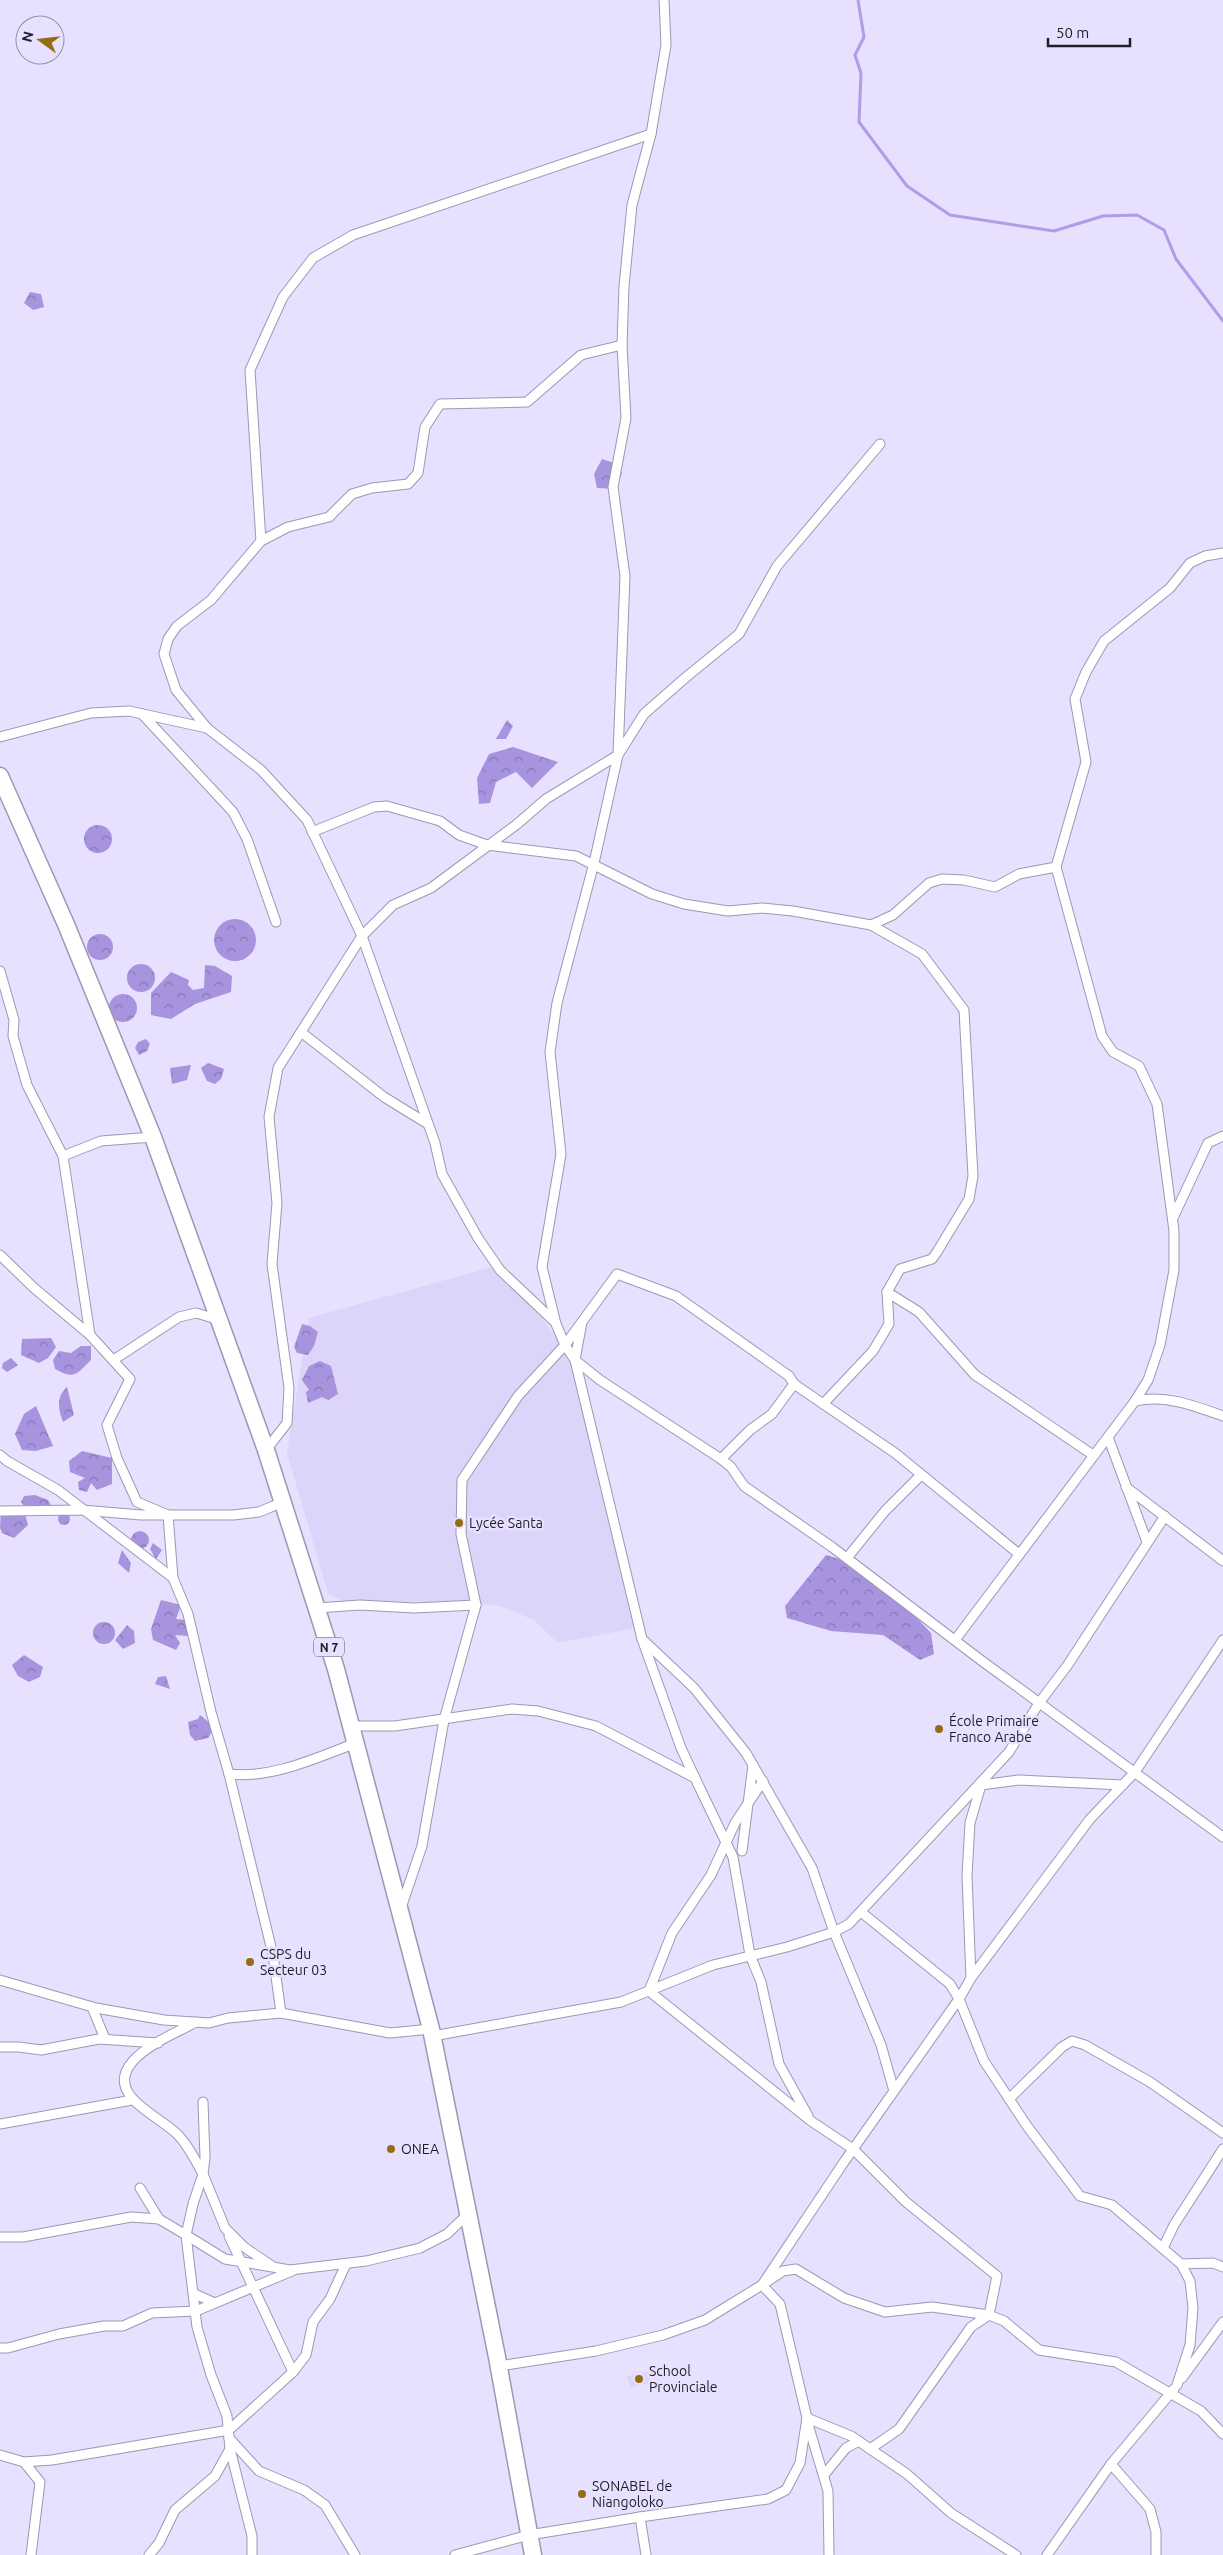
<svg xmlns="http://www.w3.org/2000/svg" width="1223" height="2555" viewBox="0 0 1223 2555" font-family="Ubuntu,sans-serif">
<defs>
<pattern id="forest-crowns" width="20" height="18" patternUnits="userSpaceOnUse" patternTransform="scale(1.25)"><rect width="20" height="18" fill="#a893de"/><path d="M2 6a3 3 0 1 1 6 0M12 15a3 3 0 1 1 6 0" fill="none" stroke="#8877b4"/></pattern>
</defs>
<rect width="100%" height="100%" fill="#e7e0fe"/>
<!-- built -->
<g fill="#ddd4f9">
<path d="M 503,1264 L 571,1358 L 635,1628 L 558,1643 L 534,1620 L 500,1606 L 466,1602 L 343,1601 L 328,1593 L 287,1453 L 309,1318 Z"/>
<path d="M 648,2372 L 651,2383 L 630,2387 L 627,2376 Z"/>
</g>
<!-- forest -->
<g fill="url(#forest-crowns)">
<path d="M 30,292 L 41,294 L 44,307 L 33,310 L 24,303 Z"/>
<path d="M 602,459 L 611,462 L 622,473 L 616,489 L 597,488 L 594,474 Z"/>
<path d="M 507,720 L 513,726 L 506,739 L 496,739 Z"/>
<path d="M 513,747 L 558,762 L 532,788 L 516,772 L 496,782 L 490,803 L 479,804 L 477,778 L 489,754 Z"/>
<circle cx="98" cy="839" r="14"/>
<circle cx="235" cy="940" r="21"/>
<circle cx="100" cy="947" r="13"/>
<circle cx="141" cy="978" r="14"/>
<path d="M 205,965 L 215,966 L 232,976 L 231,992 L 195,1004 L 171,1019 L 151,1015 L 151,993 L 171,972 L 189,980 L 188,985 L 193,990 L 204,988 Z"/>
<circle cx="123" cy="1008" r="14"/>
<path d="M 146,1039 L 150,1044 L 147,1051 L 139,1055 L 135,1048 L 138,1042 Z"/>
<path d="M 208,1063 L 224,1069 L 221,1079 L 215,1084 L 207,1081 L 201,1068 Z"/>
<path d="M 191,1065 L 187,1080 L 172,1084 L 170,1068 Z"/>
<path d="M 302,1324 L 310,1326 L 318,1332 L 314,1346 L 308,1355 L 297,1353 L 294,1347 Z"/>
<path d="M 51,1338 L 56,1347 L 48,1358 L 39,1363 L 21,1355 L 22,1339 Z"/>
<path d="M 81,1346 L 91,1346 L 91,1360 C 77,1374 74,1380 55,1369 L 53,1360 L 59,1351 L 71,1353 Z"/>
<path d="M 11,1358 L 18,1365 L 7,1372 L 2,1368 L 3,1363 Z"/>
<path d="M 320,1361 L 331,1366 L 338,1394 L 328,1400 L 322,1397 L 308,1403 L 306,1392 L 309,1390 L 302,1380 L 309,1366 Z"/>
<path d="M 67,1387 L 74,1415 L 63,1422 C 58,1409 56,1397 67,1387 Z"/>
<path d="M 36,1406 L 53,1446 L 36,1451 L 22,1450 L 15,1434 L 24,1414 Z"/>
<path d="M 82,1451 L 112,1458 L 112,1484 L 97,1490 L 91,1483 L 87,1492 L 79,1490 L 78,1482 L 85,1478 L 70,1472 L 69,1461 Z"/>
<path d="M 35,1495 L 48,1500 L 52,1507 L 28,1511 L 21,1502 L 24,1496 Z"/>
<path d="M 1,1510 L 25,1513 L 28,1525 L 14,1538 L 2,1533 L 0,1528 Z"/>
<circle cx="64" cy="1519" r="6"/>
<circle cx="140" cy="1540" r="9"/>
<path d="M 153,1543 L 162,1550 L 156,1559 L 150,1549 Z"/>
<path d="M 122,1550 L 131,1563 L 129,1573 L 118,1563 Z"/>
<path d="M 826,1555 L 839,1559 L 913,1614 L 931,1633 L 934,1654 L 920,1660 L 883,1635 L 831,1631 L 787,1618 L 785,1606 Z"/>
<path d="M 161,1600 L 181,1605 L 176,1619 L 186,1620 L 191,1626 L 188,1636 L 175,1635 L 180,1643 L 176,1650 L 153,1640 L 151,1629 Z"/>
<circle cx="104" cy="1633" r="11"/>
<path d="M 127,1625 L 134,1631 L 135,1643 L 123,1649 L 115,1640 Z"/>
<path d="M 24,1655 L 43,1667 L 40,1677 L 29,1682 L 18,1676 L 12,1665 Z"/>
<path d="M 166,1676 L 170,1689 L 155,1684 L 158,1677 Z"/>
<path d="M 200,1715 L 215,1727 L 208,1738 L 195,1741 L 190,1735 L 188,1722 L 198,1719 Z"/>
</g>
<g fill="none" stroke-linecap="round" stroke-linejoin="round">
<!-- stream -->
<path stroke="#b09ce7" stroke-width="3" d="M 858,0 L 864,37 L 855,55 L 861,73 L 859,122 L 907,186 L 950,215 L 1054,231 L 1103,216 L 1137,215 L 1164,230 L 1176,259 L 1223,321"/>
<!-- street casing -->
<g stroke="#9e97b3" stroke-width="11">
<g id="street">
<path d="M 261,541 L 250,370 L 283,297 L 313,258 L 353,235 L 651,134"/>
<path d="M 142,714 L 233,812 L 247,839 L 276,922"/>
<path d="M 207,728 L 176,690 L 164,654 L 168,639 L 177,626 L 211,600 L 261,541 L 288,527 L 329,517 L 352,494 L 372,488 L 408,484 L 418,473 L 425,427 L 440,404 L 527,402 L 581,355 L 622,345"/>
<path d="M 0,737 L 91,713 L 129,711 L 207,728 L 261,770 L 307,820 L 362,936 L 435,1143 L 442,1174 L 478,1238 L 500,1270 L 556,1323"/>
<path d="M 312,832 L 374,807 L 387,806 L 440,821 L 459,835 L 487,845 L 576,856 L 652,894 L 684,904 L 728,911 L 762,908 L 793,911 L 871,925 L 893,915 L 929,883 L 942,879 L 964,880 L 995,887 L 1019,874 L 1056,867"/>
<path d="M 0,971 L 14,1020 L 13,1036 L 27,1085 L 63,1156 L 90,1335"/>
<path d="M 301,1032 L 384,1097 L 428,1124"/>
<path d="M 63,1156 L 101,1141 L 153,1137"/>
<path d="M 1173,1218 L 1208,1143 L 1223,1136"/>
<path d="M 0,1255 L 34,1288 L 90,1335 L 130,1379 L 107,1425 L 117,1458 L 137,1502 L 168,1515 L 173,1578 L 188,1614 L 211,1712 L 229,1774 L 273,1955 L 281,2013"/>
<path d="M 887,1292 L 919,1312 L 975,1375 L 1093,1455"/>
<path d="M 582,1322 L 575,1360 L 642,1639 L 681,1748 L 695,1778"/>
<path d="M 115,1359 L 179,1317 L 196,1313 L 220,1320"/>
<path d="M 1135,1401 C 1165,1394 1195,1406 1223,1416"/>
<path d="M 823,1404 L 873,1351 L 889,1324 L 887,1292 L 900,1269 L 932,1259 L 937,1252 L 969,1199 L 973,1176 L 964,1010 L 922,954 L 871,925"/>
<path d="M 1108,1437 L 1147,1542"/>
<path d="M 266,1450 L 287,1423 L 289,1388 L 272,1264 L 277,1203 L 269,1117 L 278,1068 L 362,936 L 393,905 L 431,888 L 516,825 L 546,799 L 618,755 L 644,714 L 685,678 L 739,634 L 777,566 L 880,444"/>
<path d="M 0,1455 L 7,1461 L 58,1490 L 173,1578"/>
<path d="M 721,1459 L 750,1430 L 772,1414 L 794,1384"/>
<path d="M 1126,1487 L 1223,1561"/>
<path d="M 0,1511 L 82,1510 L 141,1515 L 233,1515 L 259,1512 L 283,1502"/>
<path d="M 1019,1554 L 895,1453 L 794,1384 L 789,1376 L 676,1296 L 617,1274 L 565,1345 L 575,1360 L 600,1380 L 721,1459 L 731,1467 L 744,1486 L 832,1547 L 982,1661 L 1223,1837"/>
<path d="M 847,1558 L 885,1511 L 921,1475"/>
<path d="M 317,1608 L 360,1605 L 414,1608 L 476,1605"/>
<path d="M 642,1639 L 694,1688 L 746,1753 L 812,1868 L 834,1932 L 881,2045 L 894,2091"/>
<path d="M 955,1640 L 1135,1401 L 1148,1380 L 1160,1345 L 1174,1270 L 1174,1231 L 1157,1104 L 1139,1066 L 1113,1052 L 1102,1036 L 1056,867 L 1086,762 L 1075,699 L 1086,672 L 1104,641 L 1170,588 L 1190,563 L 1205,556 L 1223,553"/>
<path d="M 351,1726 L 395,1726 L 512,1709 L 538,1711 L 596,1726 L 695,1778 L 733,1857 L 750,1955 L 761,1982 L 779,2064 L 808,2116"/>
<path d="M 229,1774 C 272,1779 316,1758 356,1743"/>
<path d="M 763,1781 L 735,1823 L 711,1875 L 672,1933 L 649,1991 L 811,2121 L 853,2149 L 906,2202 L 997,2276 L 989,2315 L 971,2327 L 899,2429 L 870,2449"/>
<path d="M 742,1851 L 753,1765"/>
<path d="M 401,1908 L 422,1846 L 444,1720 L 476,1605 L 461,1534 L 462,1480 L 518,1396 L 565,1345 L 556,1324 L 542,1267 L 561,1154 L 550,1052 L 557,1003 L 594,863 L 618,755 L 625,576 L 613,487 L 626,418 L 622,345 L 624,286 L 632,205 L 651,134 L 666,45 L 664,0"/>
<path d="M 861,1912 L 950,1984 L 959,1999 L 984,2061 L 1027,2126 L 1080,2196 L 1112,2205 L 1181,2264 L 1190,2281 L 1193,2308 L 1190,2345 L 1177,2385"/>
<path d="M 971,1978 L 967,1876 L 970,1823 L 981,1785 L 1019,1780 L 1123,1785"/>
<path d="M 0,1980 L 96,2008 L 164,2020 L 209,2023 L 228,2018 L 281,2013 L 390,2033 L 431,2029"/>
<path d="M 92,2007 L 105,2039"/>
<path d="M 196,2022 C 176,2033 148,2044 133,2061 C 103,2095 159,2115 178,2135 C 189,2146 195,2160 203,2174 L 193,2204 L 186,2235 L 225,2259 L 290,2270 L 366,2261 L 420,2248 L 447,2234 L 469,2213"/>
<path d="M 433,2036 L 621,2002 L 713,1965 L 787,1947 L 834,1932 L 849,1924 L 1009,1752 L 1039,1703 L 1067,1666 L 1165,1516"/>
<path d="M 0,2047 L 19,2047 L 41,2050 L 99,2039 L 158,2043"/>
<path d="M 1009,2099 L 1062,2047 L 1072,2041 L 1085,2045 L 1150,2082 L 1223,2133"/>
<path d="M 203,2102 L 205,2158 L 203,2174 L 225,2228 L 244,2247 L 272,2266"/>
<path d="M 0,2124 L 132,2100"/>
<path d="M 140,2188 L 159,2219"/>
<path d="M 229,2236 L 293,2372"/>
<path d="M 0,2237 L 23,2237 L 131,2217 L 159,2219 L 186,2235 L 197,2327 L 211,2375 L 227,2416 L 230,2449 L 215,2476 L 175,2510 L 159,2543 L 149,2555"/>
<path d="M 1163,2248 L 1174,2225 L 1223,2149"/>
<path d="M 1181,2264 L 1213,2263 L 1223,2267"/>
<path d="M 195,2294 L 215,2303"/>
<path d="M 0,2348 L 8,2348 L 59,2334 L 104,2326 L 123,2326 L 152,2313 L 196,2311 L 292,2271"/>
<path d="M 499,2366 L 596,2351 L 663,2335 L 705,2320 L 762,2285 L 844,2162 L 959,1999 L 971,1978 L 1090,1819 L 1135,1772 L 1223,1640"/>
<path d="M 1182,2378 L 1223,2322"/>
<path d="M 807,2418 L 851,2436 L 907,2474 L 951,2513 L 1016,2555"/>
<path d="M 807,2421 L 828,2491 L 829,2555"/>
<path d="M 229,2438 L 259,2471 L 304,2490 L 325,2505 L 355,2555"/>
<path d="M 230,2449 L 252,2536 L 252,2555"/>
<path d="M 0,2455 L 24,2462 L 40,2482 L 31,2555"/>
<path d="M 24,2462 L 52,2460 L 229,2430 L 293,2372 L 306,2355 L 313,2322 L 330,2299 L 346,2264"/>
<path d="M 1111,2464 L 1150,2509 L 1156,2532 L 1156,2555"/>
<path d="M 824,2475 L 846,2448 L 859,2441"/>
<path d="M 640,2517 L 768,2499 L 786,2490 L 800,2463 L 807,2418 L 780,2304 L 762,2285 L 783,2271 L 796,2269 L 844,2298 L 885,2312 L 932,2307 L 989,2315 L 1004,2321 L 1039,2350 L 1116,2362 L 1201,2411 L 1223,2434"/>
<path d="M 455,2555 L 529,2535 L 640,2517 L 646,2555"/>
<path d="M 1047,2555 L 1111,2464 L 1174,2389"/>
</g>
</g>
<!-- highway casing -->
<g stroke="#9e97b3" stroke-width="19">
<path id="highway" d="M 0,776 L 65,922 L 153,1137 L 266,1450 L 336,1669 L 431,2029 L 497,2357 L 533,2555"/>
</g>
<!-- street -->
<use href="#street" stroke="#fff" stroke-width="9"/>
<!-- highway -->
<use href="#highway" stroke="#fff" stroke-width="16"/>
</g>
<!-- markers -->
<g fill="#956c16" stroke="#e7e0fe" stroke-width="2">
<circle cx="459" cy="1523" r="5"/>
<circle cx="939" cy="1729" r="5"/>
<circle cx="250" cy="1962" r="5"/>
<circle cx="391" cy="2149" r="5"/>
<circle cx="639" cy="2379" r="5"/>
<circle cx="582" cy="2494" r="5"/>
</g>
<g text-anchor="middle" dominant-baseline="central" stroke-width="5" stroke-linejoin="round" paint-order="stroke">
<!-- shield labels -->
<rect fill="#e7e0fe" stroke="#5c5868" stroke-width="1" x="314" y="1637.5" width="30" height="19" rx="4"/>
<g font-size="12" font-weight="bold" fill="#201d28">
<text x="329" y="1647">N 7</text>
</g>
<!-- poi labels -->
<g font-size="14" fill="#201d28" stroke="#e7e0fe" text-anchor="start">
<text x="469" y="1523">Lycée Santa</text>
<text x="949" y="1721">École Primaire<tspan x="949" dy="16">Franco Arabe</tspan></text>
<text x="260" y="1954">CSPS du<tspan x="260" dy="16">Secteur 03</tspan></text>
<text x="401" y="2149">ONEA</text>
<text x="649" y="2371">School<tspan x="649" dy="16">Provinciale</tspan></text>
<text x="592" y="2486">SONABEL de<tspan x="592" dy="16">Niangoloko</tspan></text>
</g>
</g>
<!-- north arrow -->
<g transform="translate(40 40) rotate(285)"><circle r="24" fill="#e7e0fe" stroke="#9792a8"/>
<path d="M0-4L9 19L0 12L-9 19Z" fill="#956c16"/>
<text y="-8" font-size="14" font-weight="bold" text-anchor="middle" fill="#201d28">N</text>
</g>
<!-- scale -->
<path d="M1048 38v8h82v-8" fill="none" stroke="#201d28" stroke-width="2.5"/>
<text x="1056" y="38" font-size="15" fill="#201d28" stroke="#e7e0fe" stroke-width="4" paint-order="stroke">50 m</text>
</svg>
